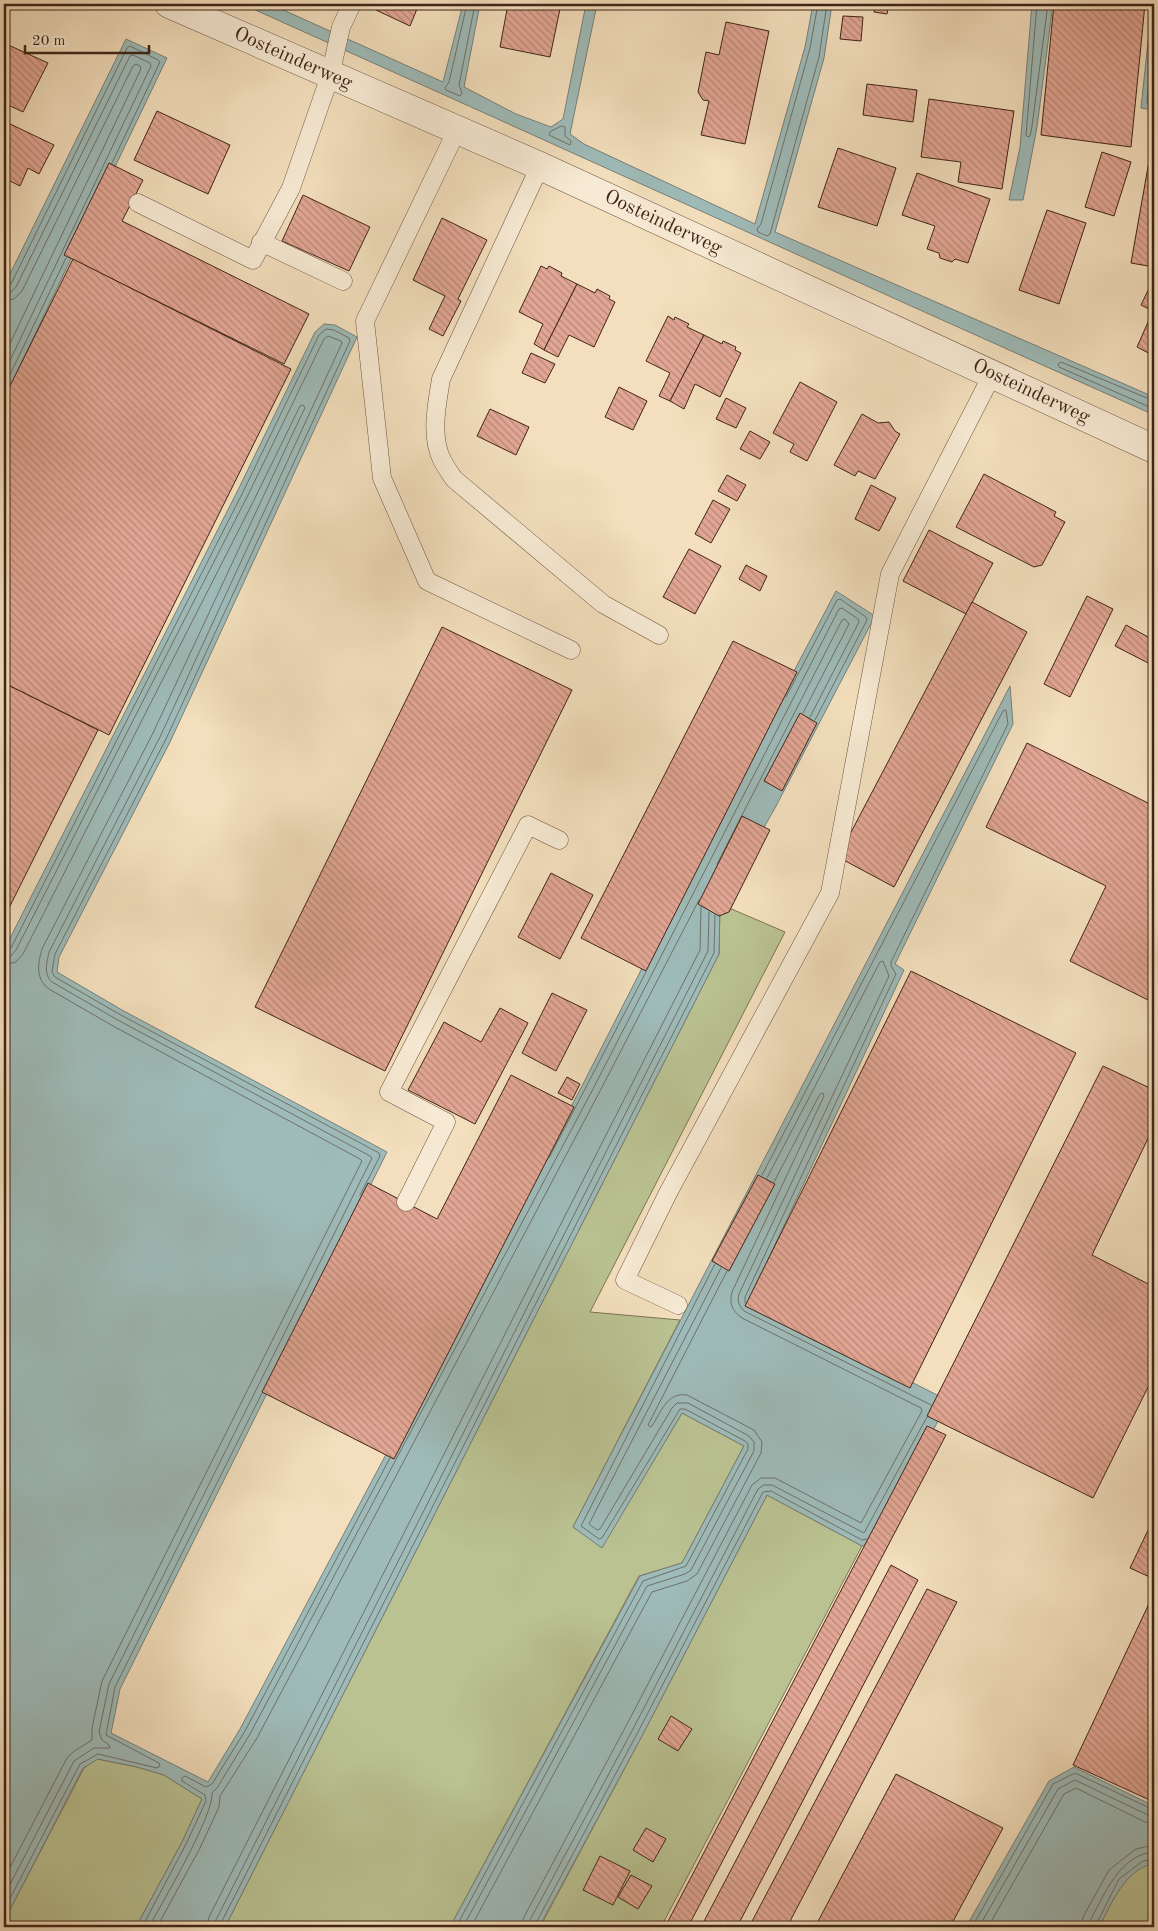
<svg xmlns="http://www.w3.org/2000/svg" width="1158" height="1931" viewBox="0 0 1158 1931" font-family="'Old Standard TT',serif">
<defs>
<pattern id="building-back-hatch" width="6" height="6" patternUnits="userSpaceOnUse" patternTransform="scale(1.25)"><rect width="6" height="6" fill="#e2a694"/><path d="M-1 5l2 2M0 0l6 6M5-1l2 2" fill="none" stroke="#b98778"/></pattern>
</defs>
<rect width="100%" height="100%" fill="#f3dfbd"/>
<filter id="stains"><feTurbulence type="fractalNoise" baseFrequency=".004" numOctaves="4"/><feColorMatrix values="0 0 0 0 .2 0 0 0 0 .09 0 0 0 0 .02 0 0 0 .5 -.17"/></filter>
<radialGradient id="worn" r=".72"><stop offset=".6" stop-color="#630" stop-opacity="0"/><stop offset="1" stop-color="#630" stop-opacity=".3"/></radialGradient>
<!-- grass -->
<g fill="#bac292" stroke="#7d7354">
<path d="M 720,904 L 785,932 L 590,1312 L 680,1320 L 573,1527 L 602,1547 L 682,1413 L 744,1446 L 682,1563 L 639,1576 L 450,1927 L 225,1927 L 719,954 Z"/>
<path d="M 767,1495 L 862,1546 L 661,1927 L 540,1927 L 643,1734 Z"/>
<path d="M 97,1759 L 137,1767 L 164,1775 L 202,1799 L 182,1842 L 136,1927 L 4,1927 L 4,1921 L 84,1768 Z"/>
<path d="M 1154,1863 L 1154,1927 L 1099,1927 C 1112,1903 1124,1870 1154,1863 Z"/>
</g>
<!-- water -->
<g fill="#9ebbb9" stroke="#787f78">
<path d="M 242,4 L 270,4 L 443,82 L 463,4 L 480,4 L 464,87 L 516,114 L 551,127 L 563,119 L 586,4 L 597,4 L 570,134 L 584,144 L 755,224 L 805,47 L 813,4 L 832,4 L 824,58 L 775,232 L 1154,397 L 1154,415 C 849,279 546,140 242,4 Z"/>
<path d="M 1032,4 L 1053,4 L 1037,127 L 1023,200 L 1009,200 L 1020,147 Z"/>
<path d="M 1152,4 L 1154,4 L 1154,110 L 1141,108 Z"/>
<path d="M 126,39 L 167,58 L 4,399 L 4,286 Z"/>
<path d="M 324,324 L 335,325 L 357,337 L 170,742 L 59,957 L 57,972 L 122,1010 L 387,1152 L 120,1689 L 111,1733 L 208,1782 L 240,1729 L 583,1084 L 772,713 L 836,591 L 875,616 L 775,808 L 720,904 L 719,954 L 225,1927 L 136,1927 L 182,1842 L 202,1799 L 164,1775 L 137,1767 L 98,1759 L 83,1768 L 4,1921 L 4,950 L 237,492 L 315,332 Z"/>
<path d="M 1010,686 L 1013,724 L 895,964 L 904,970 L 749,1300 L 949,1401 L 872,1542 L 862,1546 L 767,1495 L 643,1734 L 539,1927 L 450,1927 L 640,1576 L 682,1563 L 744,1446 L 682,1413 L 602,1548 L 573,1527 Z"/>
<path d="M 1074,1767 L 1154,1806 L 1154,1863 C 1124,1870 1112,1903 1099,1927 L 966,1927 L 1049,1781 Z"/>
</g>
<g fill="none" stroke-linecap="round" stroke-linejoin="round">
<!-- shore -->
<g stroke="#6f7068" stroke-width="1">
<path d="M 467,4 L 449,82 L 445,88 L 446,90 L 460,96 L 462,93 L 459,85 L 475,4"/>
<path d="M 818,4 L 810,48 L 761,224 L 757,229 L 758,232 L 767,236 L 770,234 L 819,57 L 827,4"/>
<path d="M 1037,4 L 1026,135 L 1028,137 L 1030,136 L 1032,126 L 1048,4"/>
<path d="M 1154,29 L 1147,102 L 1148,104 L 1154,105"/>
<path d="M 562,126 L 565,127 L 565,136 L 571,141 L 570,145 L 549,135 L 550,132 Z"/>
<path d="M 4,287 L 11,284 L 127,48 L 130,46 L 158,60 L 160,62 L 112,163"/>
<path d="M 4,293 L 11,292 L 16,287 L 130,56 L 133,55 L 150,63 L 151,66 L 4,373"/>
<path d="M 4,301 L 14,299 L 22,291 L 133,66 L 136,64 L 140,66 L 141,69 L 4,356"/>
<path d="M 4,387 L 66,258"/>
<path d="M 1154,401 L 1061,362 L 1058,364 L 1059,367 L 1154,409"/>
<path d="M 786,697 L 837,600 L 840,599 L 866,617 L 867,620 L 815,720"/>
<path d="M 717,864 L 842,620 L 845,619 L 849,624 L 803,713"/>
<path d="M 4,951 L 11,948 L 242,494 L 319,335 L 326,329 L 334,330 L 349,338 L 350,341 L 166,739 L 55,954 L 52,972 L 55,977 L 119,1014 L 379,1153 L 380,1156 L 360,1195"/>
<path d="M 4,957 L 11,956 L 16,950 L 247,497 L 324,339 L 328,336 L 341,341 L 342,343 L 160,737 L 49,952 C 47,962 43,974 52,982 L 116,1019 L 370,1156 L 372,1158 L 109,1684 L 99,1732 L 102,1740 L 109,1745 L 110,1748 L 94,1748 L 74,1761 L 4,1896"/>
<path d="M 4,965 L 16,962 L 23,954 L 254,500 L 300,406 L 303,405 L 305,408 L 291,437 L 153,733 L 42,949 C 38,963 35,979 49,989 L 113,1026 L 360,1159 L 362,1161 L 102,1681 L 92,1728 L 92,1740 L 73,1752 L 67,1758 L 4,1879"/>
<path d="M 549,1158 L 646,972"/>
<path d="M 767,1178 L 880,962 L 883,961 L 889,976 L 739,1294 C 737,1301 739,1306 744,1311 L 931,1405"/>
<path d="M 745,1303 L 745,1297 L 896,974 L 891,966 L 891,962 L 1008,724 L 1006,710 L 1003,711 L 762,1175"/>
<path d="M 4,1910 L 80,1764 L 98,1754 L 157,1768 L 160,1766 L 159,1763 L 106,1735 L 115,1687 L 262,1393"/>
<path d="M 142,1927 L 186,1844 L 206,1801 L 205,1795 L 182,1781 L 182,1778 L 185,1776 L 206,1787 L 212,1784 L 245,1731 L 390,1458"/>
<path d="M 149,1927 C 162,1903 214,1815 212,1793 L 217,1788 L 250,1734 L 593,1089 L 839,609 L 842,608 L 858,619 L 859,622 L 810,717"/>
<path d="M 157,1927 L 199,1850 L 219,1807 L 220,1796 L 257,1738 L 599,1093 L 699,900"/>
<path d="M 207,1927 L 209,1917 L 700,950 L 701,907"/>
<path d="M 215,1927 L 216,1920 L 708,951 L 709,912"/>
<path d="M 221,1927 L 221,1923 L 714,953 L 715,915"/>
<path d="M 456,1927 L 643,1581 L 686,1566 L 748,1449 L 748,1444 L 745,1441 L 685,1409 L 680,1409 L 602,1538 L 599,1539 L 581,1526 L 715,1264"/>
<path d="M 463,1927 L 647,1586 L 685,1574 L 691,1570 L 754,1451 L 754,1442 L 749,1436 L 688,1403 L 677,1403 L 672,1408 L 600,1529 L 597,1530 L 589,1524 L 721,1268"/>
<path d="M 471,1927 L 652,1592 L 687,1581 L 697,1574 L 761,1453 L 762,1442 L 754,1430 L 687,1395 C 667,1392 661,1412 652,1426 L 650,1427 L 648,1425 L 727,1271"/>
<path d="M 521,1927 L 524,1917 L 626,1726 L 752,1485 L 761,1478 L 775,1478 L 861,1523 L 922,1411 L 921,1408 L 742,1318 C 732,1311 729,1303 732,1292 L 824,1096 L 823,1093 L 820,1094 L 774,1182"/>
<path d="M 529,1927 L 530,1920 L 633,1729 L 758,1489 L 764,1485 L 772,1485 L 864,1533 L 927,1417"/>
<path d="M 535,1927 L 536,1923 L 638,1732 L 763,1492 L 771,1491 L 862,1540 L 867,1539"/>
<path d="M 972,1927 L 1053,1784 L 1075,1773 L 1154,1810"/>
<path d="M 979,1927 L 1058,1789 L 1075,1780 L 1148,1815 L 1154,1816"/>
<path d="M 988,1927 L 1064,1794 L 1076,1788 L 1145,1822 L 1154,1824"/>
<path d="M 1081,1927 L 1083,1917 L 1109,1870 L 1136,1849 L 1154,1845"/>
<path d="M 1089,1927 L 1090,1921 C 1104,1895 1120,1854 1154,1852"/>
<path d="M 1095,1927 L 1119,1879 L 1143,1861 L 1154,1859"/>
</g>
</g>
<!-- building -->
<g fill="url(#building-back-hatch)" stroke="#402417">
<path d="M 378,4 L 419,4 L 410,26 L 376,10 Z"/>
<path d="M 508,4 L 561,4 L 550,57 L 500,47 Z"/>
<path d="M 875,4 L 889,4 L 887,14 L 874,12 Z"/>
<path d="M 1054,4 L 1145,4 L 1131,147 L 1041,135 Z"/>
<path d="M 843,16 L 863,17 L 861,41 L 840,39 Z"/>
<path d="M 726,22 L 769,31 L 745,144 L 701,135 L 709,101 L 703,100 L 698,92 L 706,52 L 719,55 Z"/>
<path d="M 4,43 L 48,63 L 23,112 L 4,103 Z"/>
<path d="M 867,84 L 917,90 L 913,122 L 863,115 Z"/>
<path d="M 929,99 L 1014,111 L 1002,189 L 958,182 L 961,162 L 921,157 Z"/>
<path d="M 157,111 L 230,145 L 208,194 L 134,160 Z"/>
<path d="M 4,121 L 54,145 L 39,174 L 28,168 L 20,186 L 4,178 Z"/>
<path d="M 1154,133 L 1154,267 L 1131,263 Z"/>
<path d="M 838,148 L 896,168 L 877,226 L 818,207 Z"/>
<path d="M 1102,152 L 1131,162 L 1114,216 L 1085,207 Z"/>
<path d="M 109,163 L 143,180 L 122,221 L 309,314 L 284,364 L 64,255 Z"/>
<path d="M 917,173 L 990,199 L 968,263 L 955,259 L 952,262 L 940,258 L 939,253 L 927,249 L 935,226 L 902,215 Z"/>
<path d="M 303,195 L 370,227 L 349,271 L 282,241 Z"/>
<path d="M 1047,210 L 1086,223 L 1059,304 L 1019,290 Z"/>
<path d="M 442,218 L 487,240 L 458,299 L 461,301 L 443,336 L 429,329 L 445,296 L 413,280 Z"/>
<path d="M 73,259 L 291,369 L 109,735 L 4,683 L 4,398 Z"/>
<path d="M 541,266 L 547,269 L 549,266 L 562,273 L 561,276 L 577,284 L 544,350 L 534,344 L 543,324 L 519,312 Z"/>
<path d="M 1154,278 L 1154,356 L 1137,347 L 1153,311 L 1141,305 Z"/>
<path d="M 577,284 L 595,293 L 597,289 L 610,296 L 609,299 L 615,302 L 594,347 L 569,335 L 558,357 L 544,350 Z"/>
<path d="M 668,316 L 674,320 L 675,317 L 689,324 L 687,327 L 704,335 L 670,401 L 659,396 L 670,373 L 646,361 Z"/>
<path d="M 704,335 L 722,344 L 723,341 L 736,347 L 735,350 L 741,353 L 720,397 L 695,384 L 684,409 L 670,401 Z"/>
<path d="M 531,353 L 555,364 L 545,383 L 522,373 Z"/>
<path d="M 800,382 L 837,402 L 807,461 L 790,452 L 794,444 L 773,433 Z"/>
<path d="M 619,387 L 647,401 L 633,430 L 605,417 Z"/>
<path d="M 726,398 L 746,408 L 736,428 L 716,419 Z"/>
<path d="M 490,409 L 529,427 L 516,455 L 477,436 Z"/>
<path d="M 862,414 L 878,423 L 889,422 L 895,431 L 900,434 L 875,479 L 858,471 L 855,476 L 834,465 Z"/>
<path d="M 750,431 L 770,442 L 760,459 L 740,449 Z"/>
<path d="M 984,474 L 1056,512 L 1054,516 L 1065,522 L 1042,565 L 1034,567 L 956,527 Z"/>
<path d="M 727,475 L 746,485 L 737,501 L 718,491 Z"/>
<path d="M 871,485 L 896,498 L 879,531 L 855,519 Z"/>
<path d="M 713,500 L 730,509 L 711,543 L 695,534 Z"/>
<path d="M 929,530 L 993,563 L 966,614 L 903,581 Z"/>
<path d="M 689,549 L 721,566 L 695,614 L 663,597 Z"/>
<path d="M 746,565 L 767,576 L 760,591 L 739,579 Z"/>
<path d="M 1087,596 L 1113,609 L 1070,697 L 1044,684 Z"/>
<path d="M 972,602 L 1027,632 L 894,887 L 838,857 Z"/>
<path d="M 1126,625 L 1150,638 L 1154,629 L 1154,666 L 1115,646 Z"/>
<path d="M 442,627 L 572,690 L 385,1071 L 255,1007 Z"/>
<path d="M 733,641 L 797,672 L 646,971 L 581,938 Z"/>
<path d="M 4,683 L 98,730 L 4,918 Z"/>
<path d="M 800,713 L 817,723 L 782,791 L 764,781 Z"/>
<path d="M 1027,743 L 1154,806 L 1154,1003 L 1070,961 L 1106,886 L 986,827 Z"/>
<path d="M 742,816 L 770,830 L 729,912 L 719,916 L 698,904 Z"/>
<path d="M 551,873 L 593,895 L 560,959 L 518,937 Z"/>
<path d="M 911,971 L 1076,1053 L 910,1388 L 745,1306 Z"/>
<path d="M 552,993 L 587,1010 L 556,1071 L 522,1053 Z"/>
<path d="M 500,1008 L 528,1023 L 475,1124 L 408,1090 L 444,1022 L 481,1042 Z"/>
<path d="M 1103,1066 L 1154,1090 L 1154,1126 L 1092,1255 L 1154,1287 L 1154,1375 L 1093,1498 L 927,1416 Z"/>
<path d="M 511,1075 L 574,1107 L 394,1459 L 262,1392 L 368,1183 L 437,1219 Z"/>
<path d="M 567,1077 L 580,1084 L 572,1100 L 558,1093 Z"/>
<path d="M 758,1175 L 775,1184 L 729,1271 L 712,1261 Z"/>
<path d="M 927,1426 L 946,1435 L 688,1927 L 665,1927 Z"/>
<path d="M 1150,1526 L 1154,1528 L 1154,1579 L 1130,1568 Z"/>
<path d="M 891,1565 L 918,1580 L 737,1927 L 701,1927 Z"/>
<path d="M 927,1589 L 957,1602 L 787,1927 L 749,1927 Z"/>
<path d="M 1154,1593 L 1154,1802 L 1073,1765 Z"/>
<path d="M 671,1716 L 692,1729 L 678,1751 L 658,1739 Z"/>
<path d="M 896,1774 L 1003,1828 L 950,1927 L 815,1927 Z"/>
<path d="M 646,1828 L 666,1839 L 653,1862 L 633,1850 Z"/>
<path d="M 600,1856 L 630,1871 L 613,1905 L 583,1890 Z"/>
<path d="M 631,1875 L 652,1886 L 638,1909 L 618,1897 Z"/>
</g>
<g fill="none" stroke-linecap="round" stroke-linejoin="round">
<!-- service casing -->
<g stroke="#6d5340" stroke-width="19">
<g id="service">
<path d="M 457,130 L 365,321 L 382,478 L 427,581 L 571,650"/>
<path d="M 540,166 L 441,379 C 437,404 430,435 442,460 C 445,466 450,473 454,479 L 603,604 L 659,635"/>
<path d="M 138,203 L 253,260 L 291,188 L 330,76 L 341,27 L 352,4"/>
<path d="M 261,242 L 343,281"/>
<path d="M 406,1202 L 446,1122 L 389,1092 L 528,825 L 559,840"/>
<path d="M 678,1305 L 625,1280 L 668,1193 L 830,893 L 890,574 L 992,375"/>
</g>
</g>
<!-- tertiary casing -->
<g stroke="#6d5340" stroke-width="29">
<path id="tertiary" d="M 169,4 L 540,166 L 1154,449"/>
</g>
<!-- service -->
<use href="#service" stroke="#f7ead4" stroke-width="18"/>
<!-- tertiary -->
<use href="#tertiary" stroke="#f7ead4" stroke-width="28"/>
</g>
<g text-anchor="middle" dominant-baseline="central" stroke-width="5" stroke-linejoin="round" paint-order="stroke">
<!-- street labels -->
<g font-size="20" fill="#402417" stroke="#f7ead4">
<text transform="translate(293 59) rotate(24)">Oosteinderweg</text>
<text transform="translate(663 223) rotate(25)">Oosteinderweg</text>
<text transform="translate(1031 392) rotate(25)">Oosteinderweg</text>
</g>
</g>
<!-- margin -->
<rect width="1158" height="1931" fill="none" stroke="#f3dfbd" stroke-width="20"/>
<rect x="5" y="5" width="1148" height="1921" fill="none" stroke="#402417" stroke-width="2.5"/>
<rect x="10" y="10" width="1138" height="1911" fill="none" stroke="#402417"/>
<!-- scale -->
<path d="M25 45v8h124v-8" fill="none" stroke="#402417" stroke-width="2.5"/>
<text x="32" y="45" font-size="15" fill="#402417" stroke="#f7ead4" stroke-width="4" paint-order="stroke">20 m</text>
<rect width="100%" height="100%" filter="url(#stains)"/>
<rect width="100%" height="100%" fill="url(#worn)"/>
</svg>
